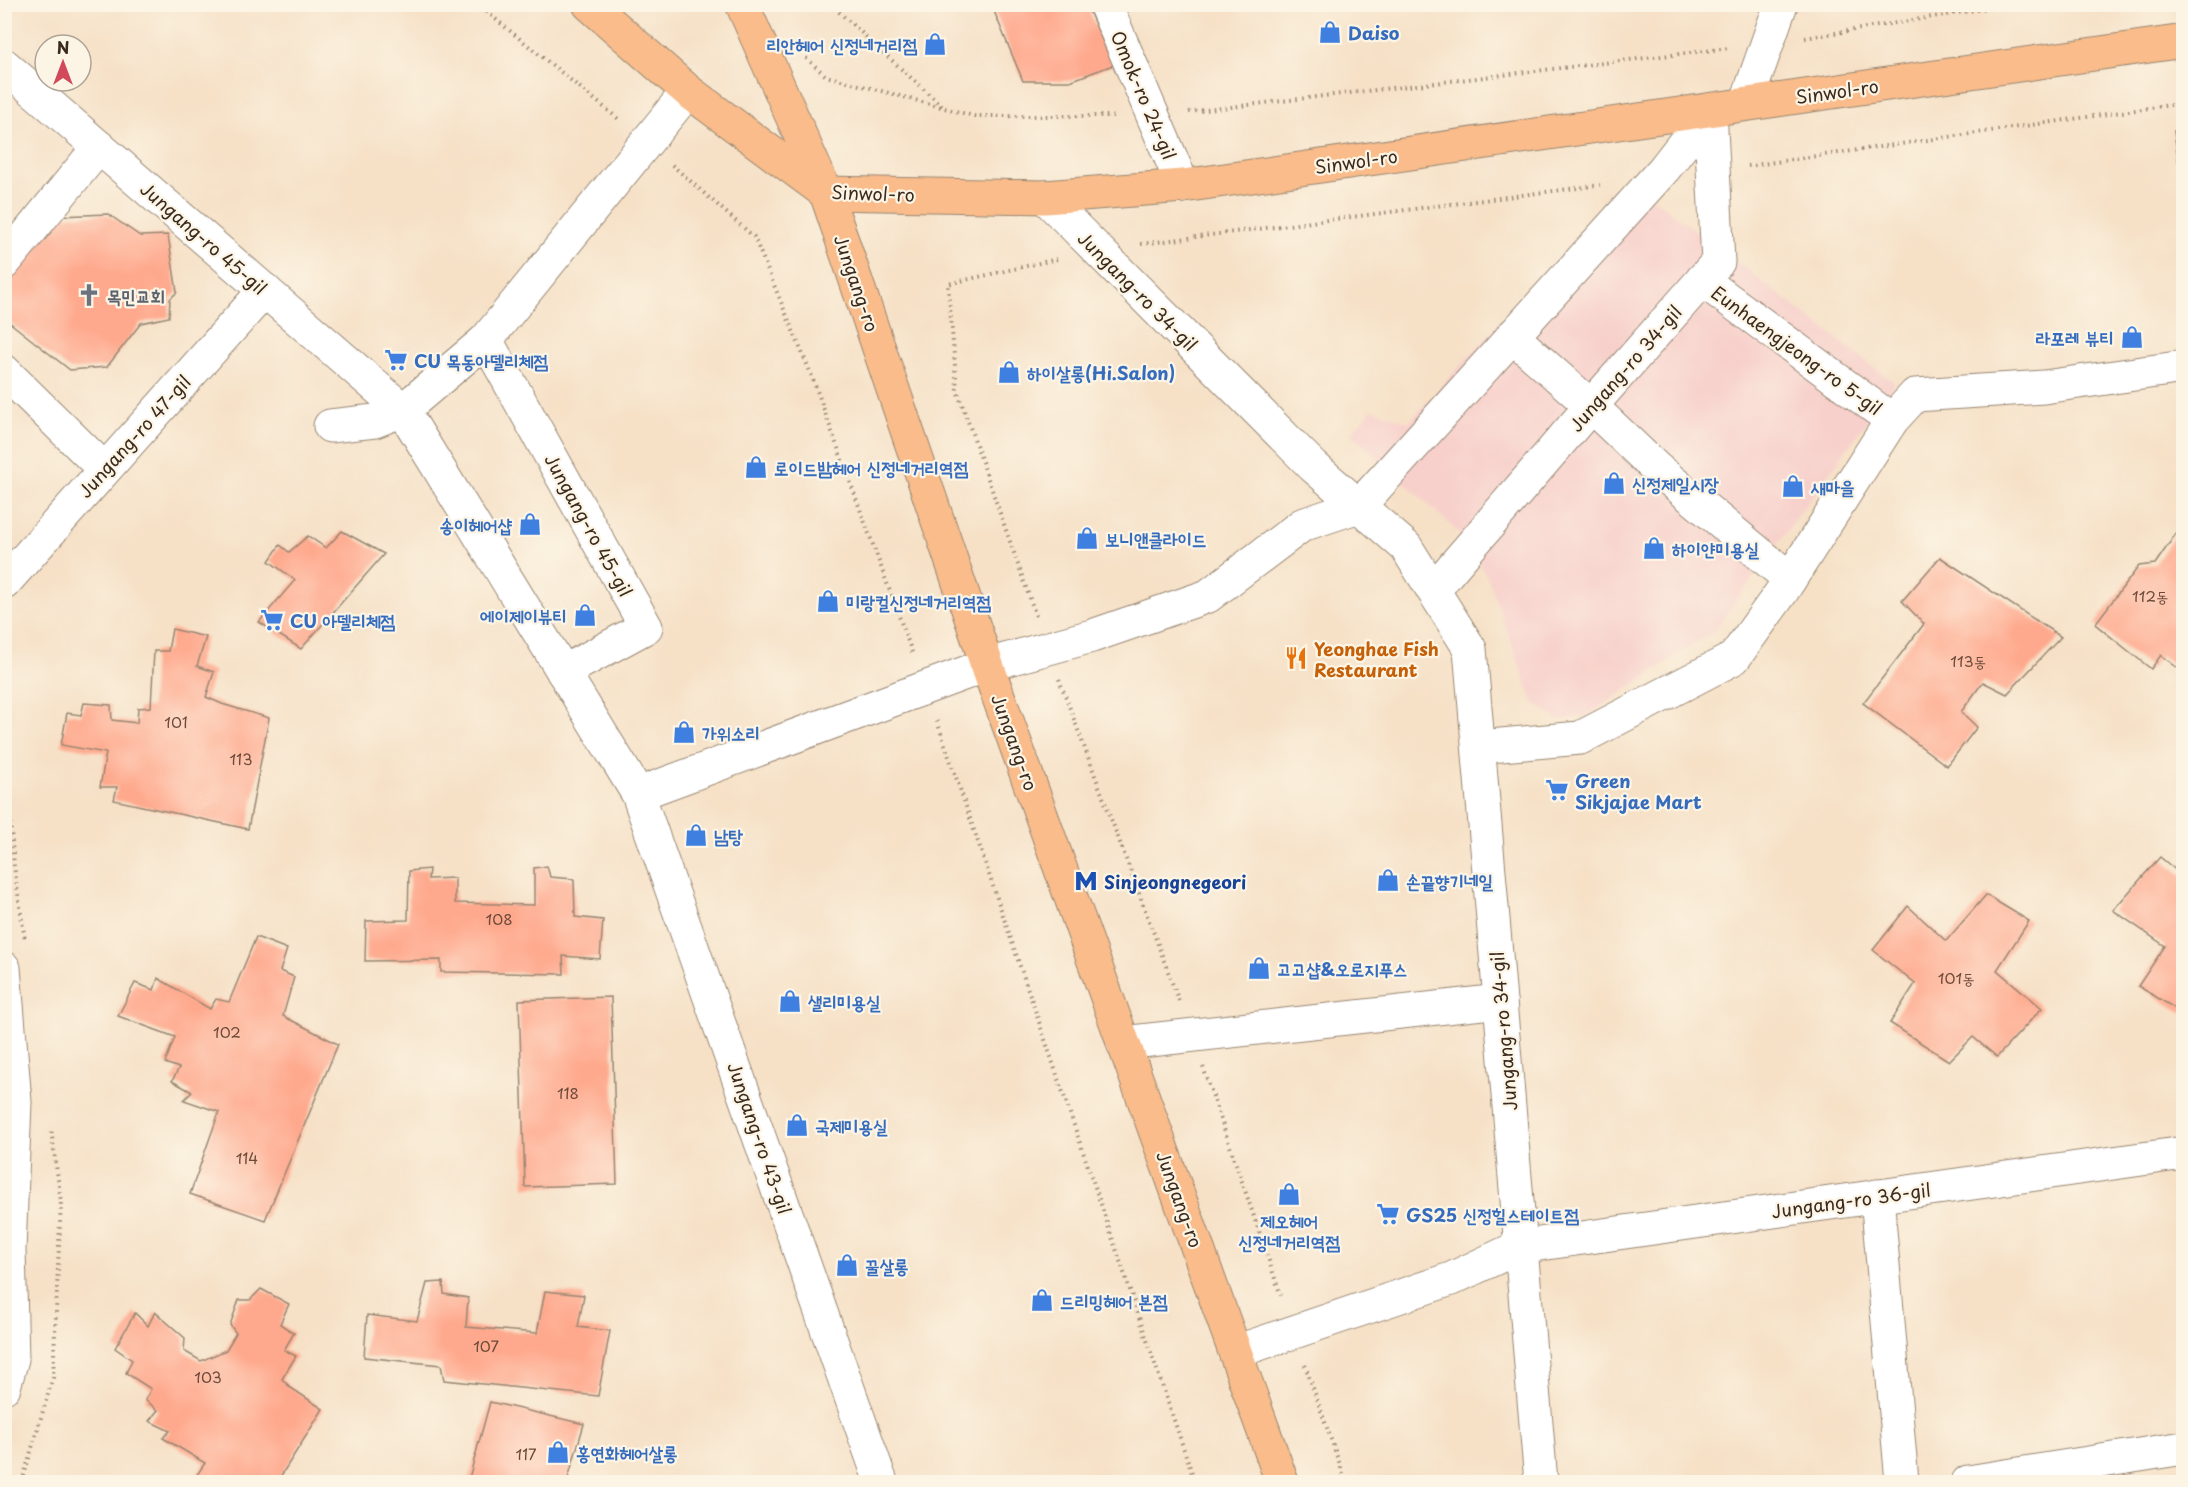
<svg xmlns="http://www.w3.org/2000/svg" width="2188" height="1487" viewBox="0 0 2188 1487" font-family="'Playpen Sans','Poor Story',sans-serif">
<rect width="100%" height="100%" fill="#fcf5e5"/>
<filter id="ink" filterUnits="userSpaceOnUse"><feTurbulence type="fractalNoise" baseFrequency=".0167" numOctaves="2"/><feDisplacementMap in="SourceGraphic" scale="12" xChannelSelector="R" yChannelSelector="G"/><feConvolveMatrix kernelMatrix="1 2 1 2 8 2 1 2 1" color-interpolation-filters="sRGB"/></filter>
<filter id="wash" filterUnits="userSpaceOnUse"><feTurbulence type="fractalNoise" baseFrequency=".008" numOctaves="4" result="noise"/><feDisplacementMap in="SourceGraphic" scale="24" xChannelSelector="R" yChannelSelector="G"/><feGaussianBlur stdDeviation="1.35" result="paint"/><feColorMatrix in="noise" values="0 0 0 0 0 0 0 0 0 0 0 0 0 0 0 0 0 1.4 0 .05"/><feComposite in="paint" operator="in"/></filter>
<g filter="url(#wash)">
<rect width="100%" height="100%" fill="#f6e1c7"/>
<!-- built -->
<path fill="#f7d0cb" d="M 1629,180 L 1895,383 L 1714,631 L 1585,717 L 1558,720 L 1533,702 L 1488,578 L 1459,533 L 1351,433 L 1372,409 L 1409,422 Z"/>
<g id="blocks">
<!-- building -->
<g fill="#fea98d">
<path d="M 991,4 L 1086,4 L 1113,65 L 1070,81 L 1023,81 Z"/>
<path d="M 2184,130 L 2184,187 L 2182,187 L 2174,131 Z"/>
<path d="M 108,214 L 140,236 L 168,235 L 177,292 L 170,299 L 169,317 L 141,323 L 107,367 L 70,370 L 4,318 L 4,279 L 60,216 Z"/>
<path d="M 2184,522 L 2184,673 L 2161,655 L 2151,669 L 2095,624 L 2139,566 L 2155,564 Z"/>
<path d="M 342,531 L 384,554 L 301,649 L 259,622 L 295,580 L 269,561 L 280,545 L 289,552 L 308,536 L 326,548 Z"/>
<path d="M 1940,557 L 2061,637 L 2007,694 L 1983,682 L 1961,712 L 1977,727 L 1947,766 L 1863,703 L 1924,624 L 1902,601 Z"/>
<path d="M 172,629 L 206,637 L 197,666 L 214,672 L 206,697 L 222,704 L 269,718 L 248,829 L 114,800 L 117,787 L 100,787 L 106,753 L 61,745 L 67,713 L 81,715 L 84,703 L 111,705 L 112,720 L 137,723 L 138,708 L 151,707 L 154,651 L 168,651 Z"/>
<path d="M 2160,857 L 2184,877 L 2184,1014 L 2138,986 L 2165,946 L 2113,910 Z"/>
<path d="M 547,866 L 550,877 L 574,879 L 575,917 L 603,920 L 600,959 L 563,956 L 564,974 L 441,972 L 441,960 L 365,961 L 366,921 L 408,920 L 409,871 L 429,869 L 428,879 L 455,878 L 455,903 L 534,905 L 534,868 Z"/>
<path d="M 1986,895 L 2029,921 L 1997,970 L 2042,1008 L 1997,1057 L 1973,1037 L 1949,1061 L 1890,1023 L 1915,984 L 1873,950 L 1908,906 L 1946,941 Z"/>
<path d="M 256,937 L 287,949 L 280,971 L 294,977 L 283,1016 L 338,1044 L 265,1220 L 190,1194 L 219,1112 L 184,1100 L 192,1092 L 172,1081 L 179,1068 L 165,1063 L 175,1037 L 118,1016 L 135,983 L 154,990 L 158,978 L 210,1009 L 216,999 L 229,1002 Z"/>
<path d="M 611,997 L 617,1184 L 525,1187 L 519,1000 Z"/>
<path d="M 443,1282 L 444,1294 L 468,1298 L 466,1327 L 537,1333 L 545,1291 L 584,1295 L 578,1327 L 610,1331 L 598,1396 L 444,1380 L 441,1365 L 364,1357 L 367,1315 L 417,1321 L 427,1283 Z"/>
<path d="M 261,1289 L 289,1304 L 280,1324 L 294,1333 L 284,1350 L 296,1356 L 282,1379 L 291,1388 L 323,1409 L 277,1482 L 192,1482 L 205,1463 L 163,1438 L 170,1431 L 149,1421 L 158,1410 L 145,1400 L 151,1389 L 126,1373 L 132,1360 L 115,1348 L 135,1313 L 148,1326 L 155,1312 L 185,1338 L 184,1351 L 201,1361 L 226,1350 L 236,1333 L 230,1325 L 239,1300 L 250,1300 Z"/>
<path d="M 490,1402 L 584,1424 L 567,1482 L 468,1482 Z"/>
</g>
</g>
</g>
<g filter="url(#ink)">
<use href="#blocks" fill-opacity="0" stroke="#988672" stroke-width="1.5"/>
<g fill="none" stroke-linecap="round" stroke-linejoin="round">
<!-- minor casing -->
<g stroke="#988672" stroke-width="35">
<g id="minor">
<path d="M 1105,4 L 1183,186"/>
<path d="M 4,65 L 403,410 L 638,794 L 881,1482"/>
<path d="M 1746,104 L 1781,4"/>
<path d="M 1045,197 L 1313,466 L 1406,547 L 1470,649 L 1541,1482"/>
<path d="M 4,263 L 99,147"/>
<path d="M 1702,280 L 1892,420"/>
<path d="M 1512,336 L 1591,406 L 1656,468 L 1790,579"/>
<path d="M 486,340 L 646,627 L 563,672"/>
<path d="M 4,371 L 104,469"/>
<path d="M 330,426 L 375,421 L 403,410 L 486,340 L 688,91"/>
<path d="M 4,583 L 265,290"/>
<path d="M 1433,590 L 1591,406 L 1718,262 L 1710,110"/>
<path d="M 1479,747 L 1580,738 L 1734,658 L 1783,590 L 1892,420 L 1915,395 L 2044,387 L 2184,367"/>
<path d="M 638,794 L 987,665 L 1092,636 L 1208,596 L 1302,525 L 1359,506 L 1664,169 L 1710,110"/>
<path d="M 4,968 L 15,1102 L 9,1250 L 12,1359 L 4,1387"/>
<path d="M 1123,1043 L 1500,1001"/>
<path d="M 1877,1196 L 1902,1482"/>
<path d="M 1235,1352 L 1451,1279 L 1519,1247 L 2184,1153"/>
<path d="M 1968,1482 L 2184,1448"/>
</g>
</g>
<!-- major casing -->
<g stroke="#988672" stroke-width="35">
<g id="major">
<path d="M 589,4 L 688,91 L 826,193 L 1045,197 L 1183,186 L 2184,41"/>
<path d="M 742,4 L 826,193 L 987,665 L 1282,1482"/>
</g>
</g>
<!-- path -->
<g stroke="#988672" stroke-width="4" stroke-dasharray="1.5 4.5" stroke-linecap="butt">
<path d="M 477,4 L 621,121"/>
<path d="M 830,4 L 943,107"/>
<path d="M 1805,38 L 2012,4"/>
<path d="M 806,58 L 826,76 L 974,116 L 1116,116"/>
<path d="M 1189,112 L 1730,48"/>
<path d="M 672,165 L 754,237 L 811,374 L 913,655"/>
<path d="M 1748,166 L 2184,103"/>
<path d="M 1141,244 L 1600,185"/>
<path d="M 1036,616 L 957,390 L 948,284 L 1057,259"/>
<path d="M 1059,679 L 1179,1001"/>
<path d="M 937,721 L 1195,1482"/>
<path d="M 4,751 L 14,866 L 25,940"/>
<path d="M 1203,1067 L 1282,1299"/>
<path d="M 1305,1365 L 1346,1482"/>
<path d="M 22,1482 L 53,1377 L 61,1201 L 51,1129"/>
</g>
<!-- minor -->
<use href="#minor" stroke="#fff" stroke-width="33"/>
<!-- major -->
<use href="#major" stroke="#f9bc8a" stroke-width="33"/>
</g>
</g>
<!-- icons -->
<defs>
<g id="shop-bare" transform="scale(1.8)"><path d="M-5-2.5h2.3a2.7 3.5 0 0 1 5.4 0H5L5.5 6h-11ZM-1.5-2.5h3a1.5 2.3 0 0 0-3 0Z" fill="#3f7fe0" stroke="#fcf5e5" stroke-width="2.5" paint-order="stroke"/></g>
<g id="church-bare" transform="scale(1.8)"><path d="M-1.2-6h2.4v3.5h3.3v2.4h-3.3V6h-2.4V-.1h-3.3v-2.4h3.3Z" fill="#6b7280" stroke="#fcf5e5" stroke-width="2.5" paint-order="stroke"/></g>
<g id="supermarket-bare" transform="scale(1.8)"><path d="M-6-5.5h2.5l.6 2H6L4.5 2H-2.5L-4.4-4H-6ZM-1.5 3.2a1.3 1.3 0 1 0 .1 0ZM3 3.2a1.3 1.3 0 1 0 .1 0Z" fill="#3f7fe0" stroke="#fcf5e5" stroke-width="2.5" paint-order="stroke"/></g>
<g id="restaurant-bare" transform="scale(1.8)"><path d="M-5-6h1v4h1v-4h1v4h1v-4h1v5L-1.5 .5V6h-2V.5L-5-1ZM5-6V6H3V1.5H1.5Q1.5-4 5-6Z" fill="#e8710a" stroke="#fcf5e5" stroke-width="2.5" paint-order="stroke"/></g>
<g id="metro-bare" transform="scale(1.8)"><path d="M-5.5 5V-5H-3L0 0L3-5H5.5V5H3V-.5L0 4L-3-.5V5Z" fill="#1a4fb4" stroke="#fcf5e5" stroke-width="2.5" paint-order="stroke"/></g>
</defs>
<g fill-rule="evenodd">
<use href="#shop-bare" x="1330" y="32"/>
<use href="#shop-bare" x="935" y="44"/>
<use href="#church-bare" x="89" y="295"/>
<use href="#shop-bare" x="2132" y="337"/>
<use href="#supermarket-bare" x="396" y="360"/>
<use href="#shop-bare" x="1009" y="372"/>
<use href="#shop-bare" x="756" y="467"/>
<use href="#shop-bare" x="1614" y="483"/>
<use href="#shop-bare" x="1793" y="486"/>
<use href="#shop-bare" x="530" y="524"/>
<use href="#shop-bare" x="1087" y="538"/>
<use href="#shop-bare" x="1654" y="548"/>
<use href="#shop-bare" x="828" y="601"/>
<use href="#shop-bare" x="585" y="615"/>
<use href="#supermarket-bare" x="272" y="620"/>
<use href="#restaurant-bare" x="1296" y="658"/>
<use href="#shop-bare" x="684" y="732"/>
<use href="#supermarket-bare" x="1557" y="790"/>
<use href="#shop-bare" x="696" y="835"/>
<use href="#shop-bare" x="1388" y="880"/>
<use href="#metro-bare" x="1086" y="881"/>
<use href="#shop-bare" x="1259" y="968"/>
<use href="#shop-bare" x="790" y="1001"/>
<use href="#shop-bare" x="797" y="1125"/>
<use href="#shop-bare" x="1289" y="1194"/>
<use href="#supermarket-bare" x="1388" y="1214"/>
<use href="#shop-bare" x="847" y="1265"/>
<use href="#shop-bare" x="1042" y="1300"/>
<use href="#shop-bare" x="558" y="1452"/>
</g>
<g text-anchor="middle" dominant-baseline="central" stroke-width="4.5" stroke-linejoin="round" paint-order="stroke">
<!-- number labels -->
<g font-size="15" fill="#6c4a3a">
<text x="2150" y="595">112동</text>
<text x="1968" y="660">113동</text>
<text x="176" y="721">101</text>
<text x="241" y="758">113</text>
<text x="499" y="918">108</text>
<text x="1956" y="977">101동</text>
<text x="227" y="1031">102</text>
<text x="568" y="1092">118</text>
<text x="247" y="1157">114</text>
<text x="486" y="1345">107</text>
<text x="208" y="1376">103</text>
<text x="526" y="1453">117</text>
</g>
<!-- shop labels -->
<g font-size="18" font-weight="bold" fill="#366cbe" stroke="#fcf5e5" text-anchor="start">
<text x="1348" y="32">Daiso</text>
<text x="917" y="44" text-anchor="end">리안헤어 신정네거리점</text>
<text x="2114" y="337" text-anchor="end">라포레 뷰티</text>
<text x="414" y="360">CU 목동아델리체점</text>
<text x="1027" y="372">하이살롱(Hi.Salon)</text>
<text x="774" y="467">로이드밤헤어 신정네거리역점</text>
<text x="1632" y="483">신정제일시장</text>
<text x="1811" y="486">새마을</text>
<text x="512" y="524" text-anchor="end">송이헤어샵</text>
<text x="1105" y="538">보니앤클라이드</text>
<text x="1672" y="548">하이얀미용실</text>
<text x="846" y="601">미랑컬신정네거리역점</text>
<text x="567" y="615" text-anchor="end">에이제이뷰티</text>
<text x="290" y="620">CU 아델리체점</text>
<text x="702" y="732">가위소리</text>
<text x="1575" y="780">Green<tspan x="1575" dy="21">Sikjajae Mart</tspan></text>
<text x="714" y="835">남탕</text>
<text x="1406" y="880">손끝향기네일</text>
<text x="1277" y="968">고고샵&amp;오로지푸스</text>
<text x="808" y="1001">샐리미용실</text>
<text x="815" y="1125">국제미용실</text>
<text x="1406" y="1214">GS25 신정힐스테이트점</text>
<text x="1289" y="1220" text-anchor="middle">제오헤어<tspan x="1289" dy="21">신정네거리역점</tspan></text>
<text x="865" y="1265">꿀살롱</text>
<text x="1060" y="1300">드리밍헤어 본점</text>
<text x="576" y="1452">홍연화헤어살롱</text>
</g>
<!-- street labels -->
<g font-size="18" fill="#3b2a1e" stroke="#fcf5e5">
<text transform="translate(1837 91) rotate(-8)">Sinwol-ro</text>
<text transform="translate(1144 95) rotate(67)">Omok-ro 24-gil</text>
<text transform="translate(1356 161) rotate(-8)">Sinwol-ro</text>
<text transform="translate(873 193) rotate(2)">Sinwol-ro</text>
<text transform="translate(204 238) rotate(41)">Jungang-ro 45-gil</text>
<text transform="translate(857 283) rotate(71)">Jungang-ro</text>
<text transform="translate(1138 291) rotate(45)">Jungang-ro 34-gil</text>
<text transform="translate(1797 350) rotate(36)">Eunhaengjeong-ro 5-gil</text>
<text transform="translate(1625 368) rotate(-49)">Jungang-ro 34-gil</text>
<text transform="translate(134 436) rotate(-48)">Jungang-ro 47-gil</text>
<text transform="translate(589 525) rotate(61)">Jungang-ro 45-gil</text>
<text transform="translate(1015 742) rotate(70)">Jungang-ro</text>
<text transform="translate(1503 1031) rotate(-95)">Jungang-ro 34-gil</text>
<text transform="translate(760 1138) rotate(71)">Jungang-ro 43-gil</text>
<text transform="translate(1180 1199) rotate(70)">Jungang-ro</text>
<text transform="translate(1851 1200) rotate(-8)">Jungang-ro 36-gil</text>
</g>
<!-- worship labels -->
<g font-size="18" font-weight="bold" fill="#5b616d" stroke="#fcf5e5" text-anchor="start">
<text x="107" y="295">목민교회</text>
</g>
<!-- food labels -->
<g font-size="18" font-weight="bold" fill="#c56008" stroke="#fcf5e5" text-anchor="start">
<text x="1314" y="648">Yeonghae Fish<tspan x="1314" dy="21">Restaurant</tspan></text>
</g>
<!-- transit labels -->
<g font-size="18" font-weight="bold" fill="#164399" stroke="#fcf5e5" text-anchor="start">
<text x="1104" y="881">Sinjeongnegeori</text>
</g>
</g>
<!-- margin -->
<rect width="2188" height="1487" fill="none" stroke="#fcf5e5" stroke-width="24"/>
<!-- north arrow -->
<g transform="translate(63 63)"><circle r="28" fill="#fcf5e5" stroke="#afa495" stroke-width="1.5"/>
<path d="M0-4.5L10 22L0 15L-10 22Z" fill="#d1495b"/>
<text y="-9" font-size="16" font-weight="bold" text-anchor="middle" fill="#3b2a1e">N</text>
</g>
</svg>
